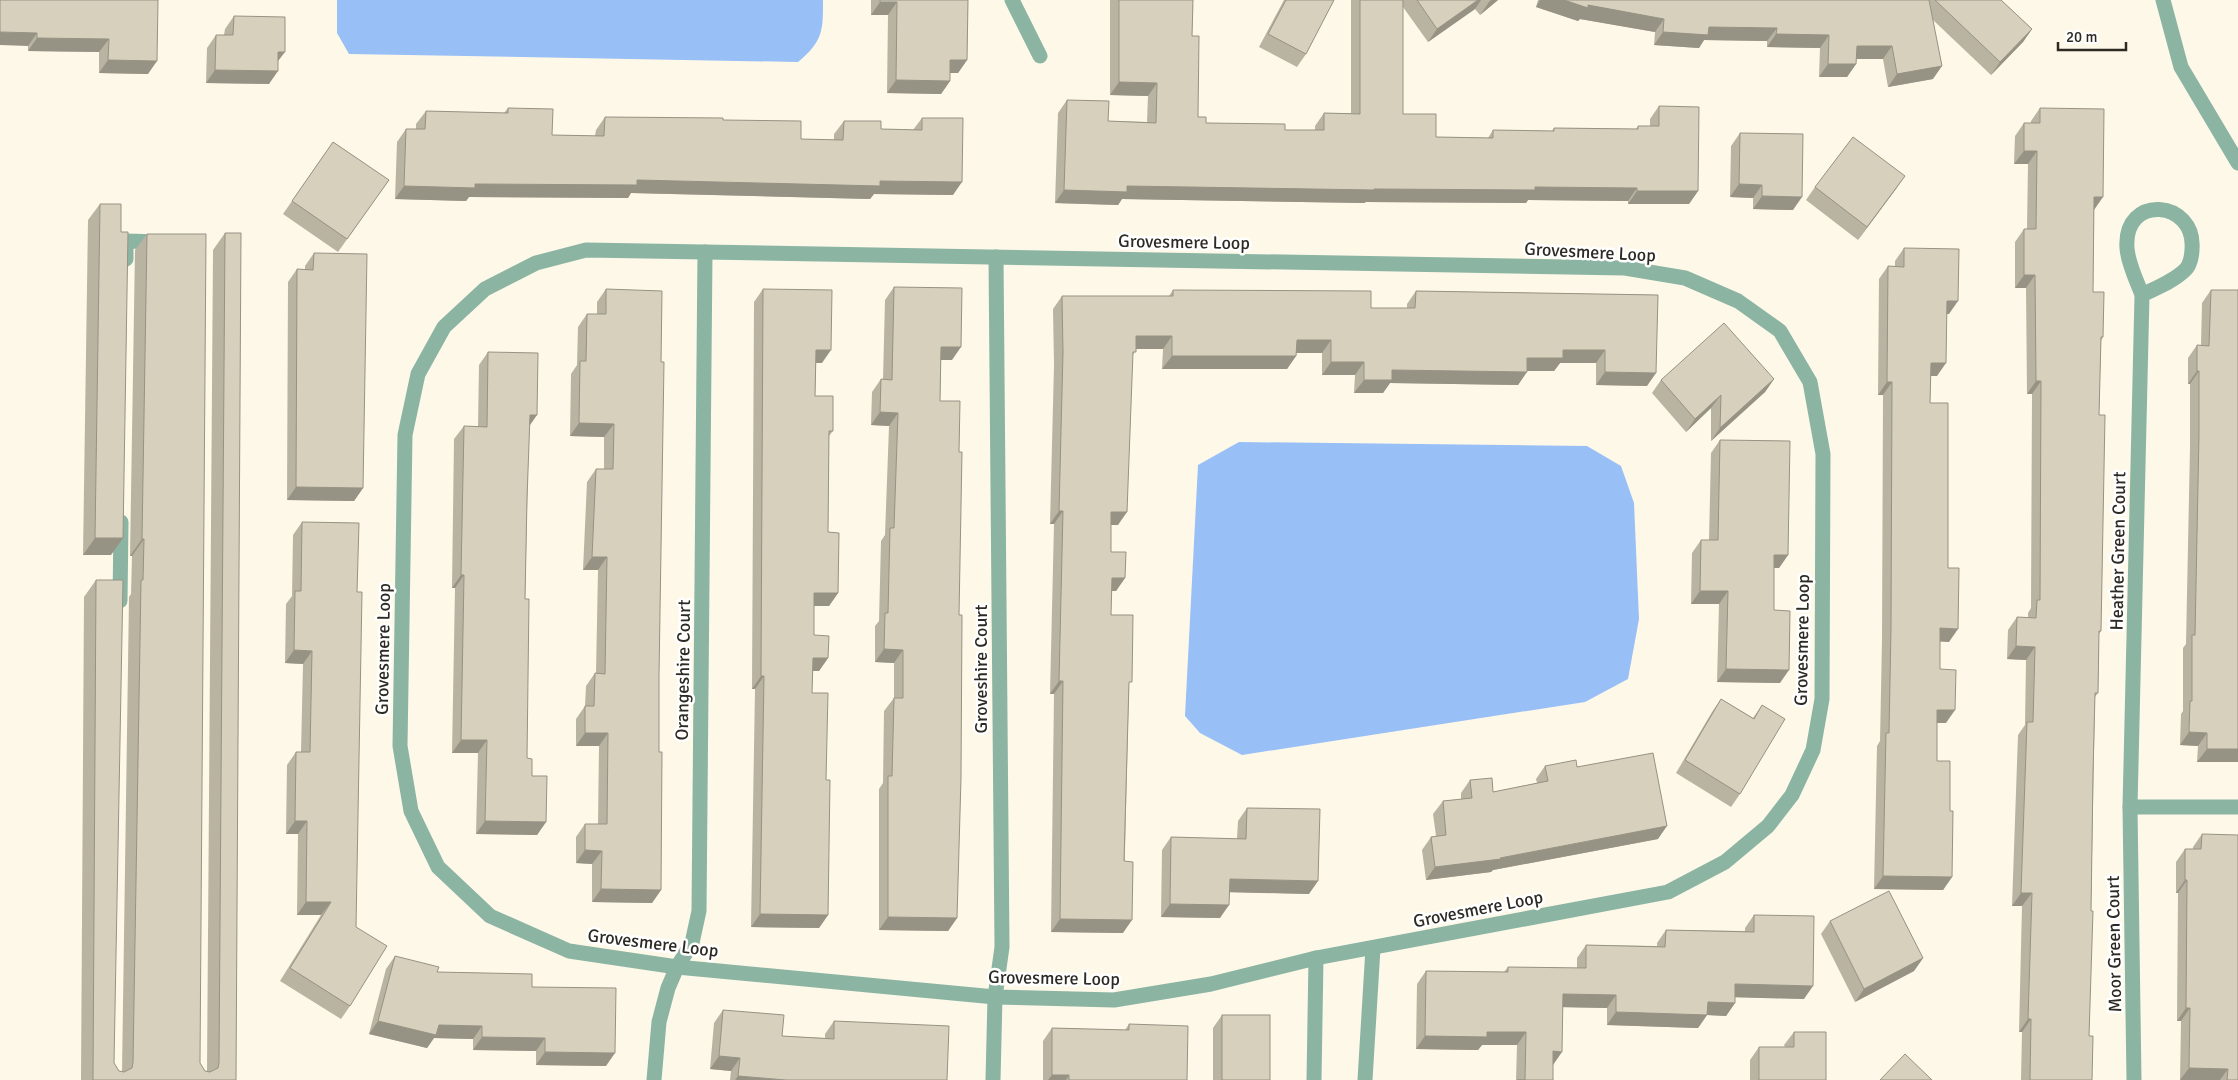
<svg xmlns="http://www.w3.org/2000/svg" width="2238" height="1080" viewBox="0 0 2238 1080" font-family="Signika,sans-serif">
<rect width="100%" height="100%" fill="#fef8e8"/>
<!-- water -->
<g fill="#99bff7">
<path d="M 337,0 L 823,0 C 823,31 823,41 798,62 L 349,54 L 337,33 Z"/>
<path d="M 1239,442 L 1587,446 L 1621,466 L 1634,503 L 1639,619 L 1628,679 L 1585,702 L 1242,755 L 1200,733 L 1185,716 L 1198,465 Z"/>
</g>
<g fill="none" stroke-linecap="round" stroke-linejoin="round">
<!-- minor -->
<g stroke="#8bb4a3" stroke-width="15">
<path d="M 1012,0 L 1040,56"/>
<path d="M 2163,0 L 2181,67 L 2238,163"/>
<path d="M 586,250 L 1625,268 L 1685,278 L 1738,301 L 1780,331 L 1810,382 L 1823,454 L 1822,699 L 1813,750 L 1792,795 L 1768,826 L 1725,862 L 1668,892 L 1316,958 L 1211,984 L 1114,1000 L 995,997 L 677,967 L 569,951 L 490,916 L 438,867 L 411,811 L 400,746 L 405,435 L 418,374 L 444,327 L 485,289 L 536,263 Z"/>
<path d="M 126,259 L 126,241 L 161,242"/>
<path d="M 120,601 L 121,522"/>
<path d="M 2130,807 L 2238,807"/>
<path d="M 654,1080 L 659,1022 L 668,988 L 677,967 L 692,943 L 699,911 L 705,252"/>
<path d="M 993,1080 L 995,997 L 1002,947 L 996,257"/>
<path d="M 1314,1080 L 1316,958"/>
<path d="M 1365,1080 L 1373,948"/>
<path d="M 2134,1080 L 2130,807 L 2142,295 C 2156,288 2174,281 2185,270 C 2190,266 2192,255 2192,249 C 2196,200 2123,193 2127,248 C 2128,264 2137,281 2142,295"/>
</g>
</g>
<!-- wall -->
<g fill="#b9b3a2">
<path d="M 0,0 L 158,0 L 148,74 L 99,73 L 99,52 L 28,51 L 28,46 Z"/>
<path d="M 871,0 L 968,0 L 967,60 L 958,73 L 950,73 L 950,81 L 941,94 L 887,93 L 888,15 L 871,15 Z"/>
<path d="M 1110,0 L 1193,0 L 1192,36 L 1198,117 L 1206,123 L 1285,130 L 1315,130 L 1315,126 L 1324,113 L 1351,113 L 1351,0 L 1498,0 L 1480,15 L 1475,9 L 1428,42 L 1403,7 L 1403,114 L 1436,137 L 1488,138 L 1493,130 L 1552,131 L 1554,128 L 1636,129 L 1638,126 L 1650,126 L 1650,119 L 1659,106 L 1698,191 L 1689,204 L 1628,204 L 1628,201 L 1528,200 L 1526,203 L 1366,202 L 1364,203 L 1122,199 L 1118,205 L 1055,203 L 1058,113 L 1067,100 L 1108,121 L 1147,122 L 1148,96 L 1110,95 Z"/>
<path d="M 1284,0 L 1334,0 L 1306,54 L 1297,67 L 1259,47 Z"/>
<path d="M 1538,0 L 2001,0 L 2032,29 L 2023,42 L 1991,75 L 1933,20 L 1933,79 L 1888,87 L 1883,59 L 1856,59 L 1856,64 L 1847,77 L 1819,77 L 1820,48 L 1767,47 L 1767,41 L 1704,40 L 1699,48 L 1654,45 L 1655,32 L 1580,19 L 1578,21 L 1536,7 Z"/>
<path d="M 234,16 L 278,62 L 269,84 L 206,83 L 207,48 L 216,35 L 224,35 L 225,29 Z"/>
<path d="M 508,108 L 552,135 L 595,136 L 596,130 L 605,117 L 723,120 L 801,139 L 834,140 L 834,134 L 844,121 L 881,129 L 913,130 L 922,118 L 953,195 L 874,194 L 870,199 L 631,193 L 628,198 L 469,197 L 466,201 L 395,199 L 397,142 L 406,129 L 416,129 L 416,124 L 426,111 L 504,113 Z"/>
<path d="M 2040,108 L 2094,210 L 2093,292 L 2103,337 L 2101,341 L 2099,415 L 2101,631 L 2099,634 L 2098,693 L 2095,697 L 2091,911 L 2089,1036 L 2092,1080 L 2021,1080 L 2022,1032 L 2019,1032 L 2022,906 L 2012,906 L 2018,735 L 2025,725 L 2026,660 L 2007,659 L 2008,630 L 2017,617 L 2028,617 L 2028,613 L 2031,608 L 2032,394 L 2027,394 L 2026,288 L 2015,288 L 2015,242 L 2024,229 L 2027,229 L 2028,164 L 2014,164 L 2015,136 L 2024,123 L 2031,123 L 2031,121 Z"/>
<path d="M 1740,133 L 1793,210 L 1753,209 L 1753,198 L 1730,197 L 1731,146 Z"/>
<path d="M 333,142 L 389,180 L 338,252 L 283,214 Z"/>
<path d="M 1905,176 L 1858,240 L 1806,200 L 1815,187 Z"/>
<path d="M 100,204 L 111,555 L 83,555 L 88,220 Z"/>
<path d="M 225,233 L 236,1080 L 81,1080 L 84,597 L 96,580 L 114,1063 L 119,1071 L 122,1072 L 129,597 L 131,594 L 132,556 L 130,556 L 135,250 L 147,234 L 200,1063 L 205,1071 L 207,1072 L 213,250 Z"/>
<path d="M 1904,248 L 1949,314 L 1947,314 L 1937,376 L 1931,376 L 1930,403 L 1948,568 L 1949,642 L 1940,641 L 1940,669 L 1946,723 L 1937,723 L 1937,761 L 1950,811 L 1952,877 L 1943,890 L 1874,889 L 1877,746 L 1880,741 L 1882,640 L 1883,395 L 1878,395 L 1879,279 L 1888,266 L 1895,266 L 1895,261 Z"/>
<path d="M 314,253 L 363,488 L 354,501 L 287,500 L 288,282 L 297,269 L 305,270 L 305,266 Z"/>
<path d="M 894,287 L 952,360 L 941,360 L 940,401 L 959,452 L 957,918 L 948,931 L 879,930 L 879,789 L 883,783 L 884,711 L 894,698 L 894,663 L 875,662 L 875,626 L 879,621 L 881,541 L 885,535 L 889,426 L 871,425 L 872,392 L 881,379 L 883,379 L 885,300 Z"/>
<path d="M 606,289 L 661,362 L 659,675 L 659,752 L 661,890 L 652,903 L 592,902 L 592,864 L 576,863 L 576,837 L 585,824 L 598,824 L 599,746 L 576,746 L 576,719 L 585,706 L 586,686 L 595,673 L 596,673 L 598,570 L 583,570 L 587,482 L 596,469 L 604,469 L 604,437 L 570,436 L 571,374 L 577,365 L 578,327 L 587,314 L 597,314 L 597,302 Z"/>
<path d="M 763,289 L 822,363 L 816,363 L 815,396 L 833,431 L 829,436 L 828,532 L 838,593 L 829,606 L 814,606 L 814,635 L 828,658 L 819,671 L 813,671 L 812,693 L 826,780 L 828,915 L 819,928 L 751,927 L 755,689 L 752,689 L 754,302 Z"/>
<path d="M 1173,290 L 1371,308 L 1407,308 L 1407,304 L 1416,291 L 1658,295 L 1647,386 L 1596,385 L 1596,363 L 1560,363 L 1554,371 L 1527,371 L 1518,385 L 1390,383 L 1383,393 L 1354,393 L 1355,375 L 1322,375 L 1322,353 L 1296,353 L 1296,356 L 1287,369 L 1162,369 L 1163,349 L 1136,349 L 1132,357 L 1118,525 L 1111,525 L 1111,552 L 1125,578 L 1116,591 L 1111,591 L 1111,615 L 1129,687 L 1123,933 L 1051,932 L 1054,694 L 1050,694 L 1054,524 L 1050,524 L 1054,365 L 1053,309 L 1062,296 L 1169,296 Z"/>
<path d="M 2211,290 L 2238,762 L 2197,762 L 2198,746 L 2180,745 L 2181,714 L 2183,711 L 2183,648 L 2186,644 L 2190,447 L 2190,384 L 2188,384 L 2188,358 L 2197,345 L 2201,345 L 2202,303 Z"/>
<path d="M 488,352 L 529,426 L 525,599 L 527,758 L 546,822 L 537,835 L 476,834 L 478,753 L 452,753 L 455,588 L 452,588 L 454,439 L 464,426 L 478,426 L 479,365 Z"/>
<path d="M 1774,379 L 1765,392 L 1711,441 L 1711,408 L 1686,432 L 1652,393 L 1661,380 Z"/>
<path d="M 1720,440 L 1788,555 L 1779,568 L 1774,568 L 1774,610 L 1780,683 L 1717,682 L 1719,604 L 1691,604 L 1692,553 L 1701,540 L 1709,540 L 1711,453 Z"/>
<path d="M 302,522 L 350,1006 L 341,1019 L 280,981 L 321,915 L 297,915 L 298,834 L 286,834 L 287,765 L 296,752 L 301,752 L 303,664 L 285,663 L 286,604 L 292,596 L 293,535 Z"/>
<path d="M 1721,699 L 1753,718 L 1762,705 L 1740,794 L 1731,807 L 1676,773 L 1712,712 Z"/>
<path d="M 1545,766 L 1577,767 L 1658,839 L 1493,870 L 1491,872 L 1426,880 L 1422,850 L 1431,837 L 1436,836 L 1433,814 L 1443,801 L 1461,799 L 1461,793 L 1470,780 L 1493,792 L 1537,783 L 1536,779 Z"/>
<path d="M 1247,808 L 1309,894 L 1229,892 L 1220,918 L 1161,917 L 1162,850 L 1171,837 L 1237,839 L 1238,821 Z"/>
<path d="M 2202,834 L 2238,1080 L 2180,1080 L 2181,1021 L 2177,1021 L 2178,893 L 2176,893 L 2176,862 L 2185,849 L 2193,849 L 2193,847 Z"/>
<path d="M 1754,915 L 1804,999 L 1735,997 L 1735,1003 L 1726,1016 L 1707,1015 L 1698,1028 L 1607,1025 L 1607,1008 L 1563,1007 L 1553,1065 L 1553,1080 L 1516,1080 L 1517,1045 L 1482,1045 L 1478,1050 L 1416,1049 L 1417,984 L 1426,971 L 1504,972 L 1508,967 L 1577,968 L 1577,958 L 1586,945 L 1657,946 L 1657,943 L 1666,930 L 1745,931 L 1745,928 Z"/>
<path d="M 1830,921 L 1923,958 L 1914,971 L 1855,1002 L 1821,934 Z"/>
<path d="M 395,956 L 437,972 L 532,987 L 606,1066 L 536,1065 L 536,1051 L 473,1050 L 473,1039 L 434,1038 L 427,1048 L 369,1034 L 386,969 Z"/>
<path d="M 723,1010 L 782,1036 L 825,1038 L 825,1034 L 834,1021 L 947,1080 L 730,1080 L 731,1071 L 710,1069 L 714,1023 Z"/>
<path d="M 1222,1015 L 1270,1080 L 1213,1080 L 1213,1028 Z"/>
<path d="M 1129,1024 L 1187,1080 L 1043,1080 L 1043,1041 L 1052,1028 L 1125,1030 Z"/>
<path d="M 1794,1032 L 1826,1080 L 1750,1080 L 1750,1060 L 1759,1047 L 1785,1047 L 1784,1045 Z"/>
</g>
<!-- shaded-wall -->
<g fill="#969284">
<path d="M 1478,0 L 1481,0 L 1475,9 L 1428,42 L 1437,29 Z"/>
<path d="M 1491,0 L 1498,0 L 1480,15 L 1489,2 Z"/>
<path d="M 1540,0 L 1564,0 L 1664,19 L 1655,32 L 1580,19 L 1578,21 L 1536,7 Z"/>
<path d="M 880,2 L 897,2 L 888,15 L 871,15 Z"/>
<path d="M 1709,27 L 1777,28 L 1767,41 L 1704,40 L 1699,48 L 1654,45 L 1663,32 Z"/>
<path d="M 2032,29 L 2023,42 L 1991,75 L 2000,62 Z"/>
<path d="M 0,32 L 37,33 L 28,46 L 0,45 Z"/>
<path d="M 1776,34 L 1829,35 L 1820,48 L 1767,47 Z"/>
<path d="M 37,38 L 109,39 L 99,52 L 28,51 Z"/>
<path d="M 1857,46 L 1892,46 L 1883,59 L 1848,59 Z"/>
<path d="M 278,52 L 285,52 L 275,65 Z"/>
<path d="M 108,60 L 157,61 L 148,74 L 99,73 Z"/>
<path d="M 950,60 L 967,60 L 958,73 L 941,73 Z"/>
<path d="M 1828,64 L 1856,64 L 1847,77 L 1819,77 Z"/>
<path d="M 1942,66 L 1933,79 L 1888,87 L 1897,74 Z"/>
<path d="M 215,70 L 278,71 L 269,84 L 206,83 Z"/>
<path d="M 896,80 L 950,81 L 941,94 L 887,93 Z"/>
<path d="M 1119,82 L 1157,83 L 1148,96 L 1110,95 Z"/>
<path d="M 2024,151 L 2037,151 L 2028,164 L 2014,164 Z"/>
<path d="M 1905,176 L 1896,189 L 1858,240 L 1867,227 Z"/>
<path d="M 637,180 L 880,181 L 962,182 L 953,195 L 874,194 L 870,199 L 631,193 L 628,198 L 469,197 L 466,201 L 395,199 L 404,186 L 475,184 Z"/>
<path d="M 1739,184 L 1762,185 L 1753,198 L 1730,197 Z"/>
<path d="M 1127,186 L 1374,189 L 1535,187 L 1637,188 L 1628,201 L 1528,200 L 1526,203 L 1366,202 L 1364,203 L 1122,199 L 1118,205 L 1055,203 L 1064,190 Z"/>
<path d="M 1637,191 L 1698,191 L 1689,204 L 1628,204 Z"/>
<path d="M 1762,196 L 1802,197 L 1793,210 L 1753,209 Z"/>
<path d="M 2094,197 L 2103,197 L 2094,210 Z"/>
<path d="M 2024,275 L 2035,275 L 2026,288 L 2015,288 Z"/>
<path d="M 1947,301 L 1958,301 L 1949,314 L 1938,314 Z"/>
<path d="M 1136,336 L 1172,336 L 1163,349 L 1127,349 Z"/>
<path d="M 1297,340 L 1331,340 L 1322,353 L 1287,353 Z"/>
<path d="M 941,347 L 961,347 L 952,360 L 932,360 Z"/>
<path d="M 816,350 L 831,350 L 822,363 L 807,363 Z"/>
<path d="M 1563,350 L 1605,350 L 1596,363 L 1560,363 L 1554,371 L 1518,371 L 1527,358 Z"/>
<path d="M 1172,356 L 1296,356 L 1287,369 L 1162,369 Z"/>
<path d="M 1331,362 L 1364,362 L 1355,375 L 1322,375 Z"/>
<path d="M 1931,363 L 1946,363 L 1937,376 L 1922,376 Z"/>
<path d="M 1392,370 L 1527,372 L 1518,385 L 1390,383 L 1383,393 L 1354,393 L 1364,380 Z"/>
<path d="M 2197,371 L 2199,371 L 2190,384 L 2188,384 Z"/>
<path d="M 1605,372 L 1656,373 L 1647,386 L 1596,385 Z"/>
<path d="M 1774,379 L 1765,392 L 1711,441 L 1720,428 Z"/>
<path d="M 2036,381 L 2041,381 L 2032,394 L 2027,394 Z"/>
<path d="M 1887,382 L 1892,382 L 1883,395 L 1878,395 Z"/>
<path d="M 1721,395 L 1711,408 L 1686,432 L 1695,419 Z"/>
<path d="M 880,412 L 898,413 L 889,426 L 871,425 Z"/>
<path d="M 530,415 L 537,415 L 528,428 Z"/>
<path d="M 579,423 L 614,424 L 604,437 L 570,436 Z"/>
<path d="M 296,487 L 363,488 L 354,501 L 287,500 Z"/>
<path d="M 1059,511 L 1063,511 L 1054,524 L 1050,524 Z"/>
<path d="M 1111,512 L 1127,512 L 1118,525 L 1102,525 Z"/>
<path d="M 95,538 L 123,538 L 111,555 L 83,555 Z"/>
<path d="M 142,539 L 144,539 L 132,556 L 130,556 Z"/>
<path d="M 1774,555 L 1788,555 L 1779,568 L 1765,568 Z"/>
<path d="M 592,557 L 607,557 L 598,570 L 583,570 Z"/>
<path d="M 461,575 L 464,575 L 455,588 L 452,588 Z"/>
<path d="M 1112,578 L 1125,578 L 1116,591 L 1103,591 Z"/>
<path d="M 1700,591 L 1728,591 L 1719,604 L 1691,604 Z"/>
<path d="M 814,593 L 838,593 L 829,606 L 805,606 Z"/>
<path d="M 1940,628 L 1958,629 L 1949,642 L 1931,641 Z"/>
<path d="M 2016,646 L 2035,647 L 2026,660 L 2007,659 Z"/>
<path d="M 884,649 L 903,650 L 894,663 L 875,662 Z"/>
<path d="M 294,650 L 312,651 L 303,664 L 285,663 Z"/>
<path d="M 813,658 L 828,658 L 819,671 L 804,671 Z"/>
<path d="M 1726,669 L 1789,670 L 1780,683 L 1717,682 Z"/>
<path d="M 761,676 L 764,676 L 755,689 L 752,689 Z"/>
<path d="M 1059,681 L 1063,681 L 1054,694 L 1050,694 Z"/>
<path d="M 1937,710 L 1955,710 L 1946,723 L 1928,723 Z"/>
<path d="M 2189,732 L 2207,733 L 2198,746 L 2180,745 Z"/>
<path d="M 585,733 L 608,733 L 599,746 L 576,746 Z"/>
<path d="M 461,740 L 487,740 L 478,753 L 452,753 Z"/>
<path d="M 2207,749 L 2238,749 L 2238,762 L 2197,762 Z"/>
<path d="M 295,821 L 307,821 L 298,834 L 286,834 Z"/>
<path d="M 485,821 L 546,822 L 537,835 L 476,834 Z"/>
<path d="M 1667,826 L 1658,839 L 1493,870 L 1491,872 L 1426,880 L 1435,867 L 1500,858 Z"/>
<path d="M 585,850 L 602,851 L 592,864 L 576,863 Z"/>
<path d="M 1883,876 L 1952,877 L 1943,890 L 1874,889 Z"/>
<path d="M 1230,879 L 1318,881 L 1309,894 L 1221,892 Z"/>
<path d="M 2185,880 L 2187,880 L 2178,893 L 2176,893 Z"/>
<path d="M 601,889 L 661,890 L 652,903 L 592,902 Z"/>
<path d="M 2021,893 L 2032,893 L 2022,906 L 2012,906 Z"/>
<path d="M 306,902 L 331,902 L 321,915 L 297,915 Z"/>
<path d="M 1170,904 L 1229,905 L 1220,918 L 1161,917 Z"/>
<path d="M 760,914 L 828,915 L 819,928 L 751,927 Z"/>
<path d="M 888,917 L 957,918 L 948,931 L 879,930 Z"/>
<path d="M 1060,919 L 1132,920 L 1123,933 L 1051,932 Z"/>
<path d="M 1923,958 L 1914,971 L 1855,1002 L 1864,989 Z"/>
<path d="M 1735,984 L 1813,986 L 1804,999 L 1726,997 Z"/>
<path d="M 1563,994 L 1616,995 L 1607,1008 L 1554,1007 Z"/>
<path d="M 1708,1002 L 1735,1003 L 1726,1016 L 1707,1015 L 1698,1028 L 1607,1025 L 1616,1012 Z"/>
<path d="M 2186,1008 L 2190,1008 L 2181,1021 L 2177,1021 Z"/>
<path d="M 2028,1019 L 2031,1019 L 2022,1032 L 2019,1032 Z"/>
<path d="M 378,1021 L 439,1025 L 482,1026 L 473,1039 L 434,1038 L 427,1048 L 369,1034 Z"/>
<path d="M 1487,1032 L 1526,1032 L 1517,1045 L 1482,1045 L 1478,1050 L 1416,1049 L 1425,1036 Z"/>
<path d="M 482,1037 L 545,1038 L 536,1051 L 473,1050 Z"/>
<path d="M 1553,1051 L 1562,1052 L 1553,1065 Z"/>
<path d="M 545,1052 L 615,1053 L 606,1066 L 536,1065 Z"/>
<path d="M 719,1056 L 740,1058 L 731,1071 L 710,1069 Z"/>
<path d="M 2189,1068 L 2228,1069 L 2220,1080 L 2180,1080 Z"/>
<path d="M 1052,1075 L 1069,1075 L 1066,1080 L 1048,1080 Z"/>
<path d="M 738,1076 L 786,1080 L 735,1080 Z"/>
</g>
<!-- building -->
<g fill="#d7d0bc" stroke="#969284">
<path d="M 0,0 L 158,0 L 157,61 L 108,60 L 109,39 L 37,38 L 37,33 L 0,32 Z"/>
<path d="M 880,0 L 968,0 L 967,60 L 950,60 L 950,81 L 896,80 L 897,2 L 880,2 Z"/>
<path d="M 1119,0 L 1193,0 L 1192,36 L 1199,36 L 1198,117 L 1206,117 L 1206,123 L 1285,124 L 1285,130 L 1324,130 L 1324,113 L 1360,114 L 1360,0 L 1403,0 L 1403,114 L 1436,114 L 1436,137 L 1493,138 L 1493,130 L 1554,131 L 1554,128 L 1638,129 L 1638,126 L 1659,126 L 1659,106 L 1699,107 L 1698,191 L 1637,191 L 1637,188 L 1535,187 L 1535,190 L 1374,189 L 1374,190 L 1127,186 L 1127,192 L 1064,190 L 1067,100 L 1109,101 L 1108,121 L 1156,123 L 1157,83 L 1119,82 Z"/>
<path d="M 1286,0 L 1334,0 L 1306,54 L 1268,34 Z"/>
<path d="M 1417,0 L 1478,0 L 1437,29 Z"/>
<path d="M 1564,0 L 1929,0 L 1942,66 L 1897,74 L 1892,46 L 1857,46 L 1856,64 L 1828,64 L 1829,35 L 1776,34 L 1777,28 L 1709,27 L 1708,35 L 1663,32 L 1664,19 L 1588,5 L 1588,8 Z"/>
<path d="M 1935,0 L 2001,0 L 2032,29 L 2000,62 Z"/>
<path d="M 234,16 L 285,17 L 285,52 L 278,52 L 278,71 L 215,70 L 216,35 L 233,35 Z"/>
<path d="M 508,108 L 553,109 L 552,135 L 604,136 L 605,117 L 723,118 L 723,120 L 801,121 L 801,139 L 843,140 L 844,121 L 881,121 L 881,129 L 922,130 L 922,118 L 963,118 L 962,182 L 880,181 L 880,186 L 637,180 L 637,185 L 475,184 L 475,188 L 404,186 L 406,129 L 425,129 L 426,111 L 508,113 Z"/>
<path d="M 2040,108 L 2104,109 L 2103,197 L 2094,197 L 2093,292 L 2104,292 L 2103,337 L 2101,337 L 2099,415 L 2105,415 L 2101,631 L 2099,631 L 2098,693 L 2095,693 L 2093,774 L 2091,911 L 2093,911 L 2089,1036 L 2093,1036 L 2092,1080 L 2030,1080 L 2031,1019 L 2028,1019 L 2032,893 L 2021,893 L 2027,722 L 2033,722 L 2035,647 L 2016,646 L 2017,617 L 2036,618 L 2037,600 L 2040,600 L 2041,381 L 2036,381 L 2035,275 L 2024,275 L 2024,229 L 2036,229 L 2037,151 L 2024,151 L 2024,123 L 2040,123 Z"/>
<path d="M 1740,133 L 1803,134 L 1802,197 L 1762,196 L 1762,185 L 1739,184 Z"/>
<path d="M 1853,137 L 1905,176 L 1867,227 L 1815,187 Z"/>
<path d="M 333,142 L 389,180 L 347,239 L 292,201 Z"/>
<path d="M 100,204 L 121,204 L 121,232 L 128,232 L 123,538 L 95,538 Z"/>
<path d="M 225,233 L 241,233 L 236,1080 L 93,1080 L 96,580 L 123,580 L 114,1063 L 119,1071 L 124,1072 L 132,1068 L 133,1063 L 141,580 L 143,580 L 144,539 L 142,539 L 147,234 L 206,234 L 200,1063 L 205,1071 L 210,1072 L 218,1068 L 219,1063 Z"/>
<path d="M 1904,248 L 1959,249 L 1958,301 L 1947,301 L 1946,363 L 1931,363 L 1930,403 L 1948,403 L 1948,568 L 1959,568 L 1958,629 L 1940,628 L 1940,669 L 1956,670 L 1955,710 L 1937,710 L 1937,761 L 1950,761 L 1950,811 L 1953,811 L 1952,877 L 1883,876 L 1886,733 L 1889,733 L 1891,627 L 1892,382 L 1887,382 L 1888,266 L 1904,267 Z"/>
<path d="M 314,253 L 367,254 L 363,488 L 296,487 L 297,269 L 313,270 Z"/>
<path d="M 894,287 L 962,288 L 961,347 L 941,347 L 940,401 L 960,401 L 959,452 L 962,452 L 959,615 L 962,615 L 961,778 L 957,918 L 888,917 L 888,776 L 892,776 L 894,698 L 903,698 L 903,650 L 884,649 L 885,613 L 888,613 L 890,528 L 894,528 L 898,413 L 880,412 L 881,379 L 892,380 Z"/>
<path d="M 606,289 L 662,291 L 661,362 L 664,362 L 659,675 L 659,752 L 662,752 L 661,890 L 601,889 L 602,851 L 585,850 L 585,824 L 607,824 L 608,733 L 585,733 L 585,706 L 594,706 L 595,673 L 605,674 L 607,557 L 592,557 L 596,469 L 613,469 L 614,424 L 579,423 L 580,361 L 586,361 L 587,314 L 606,314 Z"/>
<path d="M 763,289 L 832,290 L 831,350 L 816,350 L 815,396 L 833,396 L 833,431 L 829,431 L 828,532 L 839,533 L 838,593 L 814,593 L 814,635 L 829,636 L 828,658 L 813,658 L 812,693 L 828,693 L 826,780 L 830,780 L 828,915 L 760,914 L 764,676 L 761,676 Z"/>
<path d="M 1173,290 L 1371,291 L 1371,308 L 1415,308 L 1416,291 L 1658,295 L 1656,373 L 1605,372 L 1605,350 L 1563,350 L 1563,358 L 1527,358 L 1527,372 L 1392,370 L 1392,380 L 1364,380 L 1364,362 L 1331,362 L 1331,340 L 1297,340 L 1296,356 L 1172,356 L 1172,336 L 1136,336 L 1136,352 L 1133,352 L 1127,512 L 1111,512 L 1111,552 L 1126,552 L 1125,578 L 1112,578 L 1111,615 L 1133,615 L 1132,682 L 1129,682 L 1124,861 L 1133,862 L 1132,920 L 1060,919 L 1063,681 L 1059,681 L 1063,511 L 1059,511 L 1063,352 L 1062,296 L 1173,296 Z"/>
<path d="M 2211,290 L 2238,290 L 2238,749 L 2207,749 L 2207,733 L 2189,732 L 2190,701 L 2192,701 L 2192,635 L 2195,635 L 2199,434 L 2199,371 L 2197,371 L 2197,345 L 2209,346 Z"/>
<path d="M 1724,323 L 1774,379 L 1720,428 L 1721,395 L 1695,419 L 1661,380 Z"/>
<path d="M 488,352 L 538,353 L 537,415 L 530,415 L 527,499 L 525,599 L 529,599 L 527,758 L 532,759 L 532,776 L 547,776 L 546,822 L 485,821 L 487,740 L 461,740 L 464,575 L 461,575 L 464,426 L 487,427 Z"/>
<path d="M 1720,440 L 1790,441 L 1788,555 L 1774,555 L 1774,610 L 1790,611 L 1789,670 L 1726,669 L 1728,591 L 1700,591 L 1701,540 L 1718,540 Z"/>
<path d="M 302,522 L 359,523 L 357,592 L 362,592 L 356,927 L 387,946 L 350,1006 L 290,968 L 331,902 L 306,902 L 307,821 L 295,821 L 296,752 L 310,752 L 312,651 L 294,650 L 295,591 L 301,591 Z"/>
<path d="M 1721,699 L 1754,719 L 1762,705 L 1785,719 L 1740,794 L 1685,760 Z"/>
<path d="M 1653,753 L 1667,826 L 1500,858 L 1501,859 L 1435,867 L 1431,837 L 1446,835 L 1443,801 L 1472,798 L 1470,780 L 1492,778 L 1493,792 L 1548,781 L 1545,766 L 1576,760 L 1577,767 Z"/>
<path d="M 1247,808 L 1320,809 L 1318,881 L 1230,879 L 1229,905 L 1170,904 L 1171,837 L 1246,839 Z"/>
<path d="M 2202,834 L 2238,835 L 2238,1080 L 2227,1080 L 2228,1069 L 2189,1068 L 2190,1008 L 2186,1008 L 2187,880 L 2185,880 L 2185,849 L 2201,849 Z"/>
<path d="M 1889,891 L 1923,958 L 1864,989 L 1830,921 Z"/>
<path d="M 1754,915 L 1814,916 L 1813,986 L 1735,984 L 1735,1003 L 1708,1002 L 1707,1015 L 1616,1012 L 1616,995 L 1563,994 L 1562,1052 L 1553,1051 L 1553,1080 L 1517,1080 L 1525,1080 L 1526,1032 L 1487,1032 L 1487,1037 L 1425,1036 L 1426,971 L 1508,972 L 1508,967 L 1586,968 L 1586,945 L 1665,947 L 1666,930 L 1754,932 Z"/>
<path d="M 395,956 L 439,967 L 437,972 L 532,974 L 532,987 L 616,988 L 615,1053 L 545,1052 L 545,1038 L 482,1037 L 482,1026 L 439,1025 L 436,1035 L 378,1021 Z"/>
<path d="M 723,1010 L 784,1015 L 782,1036 L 834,1039 L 834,1021 L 949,1026 L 947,1080 L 786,1080 L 738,1076 L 740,1058 L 719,1056 Z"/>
<rect x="1222" y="1015" width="48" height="65"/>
<path d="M 1129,1024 L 1188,1026 L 1187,1080 L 1069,1080 L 1069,1075 L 1052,1075 L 1052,1028 L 1129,1030 Z"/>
<path d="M 1794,1032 L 1826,1032 L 1826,1080 L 1759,1080 L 1759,1047 L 1794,1047 Z"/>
<path d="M 1905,1054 L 1932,1080 L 1880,1080 Z"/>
</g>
<g text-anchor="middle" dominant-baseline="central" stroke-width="5" stroke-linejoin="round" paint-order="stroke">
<!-- street labels -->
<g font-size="18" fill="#2d2a23" stroke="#fff">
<text transform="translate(1184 242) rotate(1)">Grovesmere Loop</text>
<text transform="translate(1590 252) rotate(3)">Grovesmere Loop</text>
<text transform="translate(2118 551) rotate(-89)">Heather Green Court</text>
<text transform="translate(1802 640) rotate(-89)">Grovesmere Loop</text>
<text transform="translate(383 649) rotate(-89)">Grovesmere Loop</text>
<text transform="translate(981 669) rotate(-90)">Groveshire Court</text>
<text transform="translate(683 670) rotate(-89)">Orangeshire Court</text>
<text transform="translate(1478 909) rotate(-11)">Grovesmere Loop</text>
<text transform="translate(653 943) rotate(7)">Grovesmere Loop</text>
<text transform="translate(2114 944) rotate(-91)">Moor Green Court</text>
<text transform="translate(1054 978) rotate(1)">Grovesmere Loop</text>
</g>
</g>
<!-- scale -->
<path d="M2058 42v8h68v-8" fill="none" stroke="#2d2a23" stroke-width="2.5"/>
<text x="2066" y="42" font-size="15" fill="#2d2a23" stroke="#ffffff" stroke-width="4" paint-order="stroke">20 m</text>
</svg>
